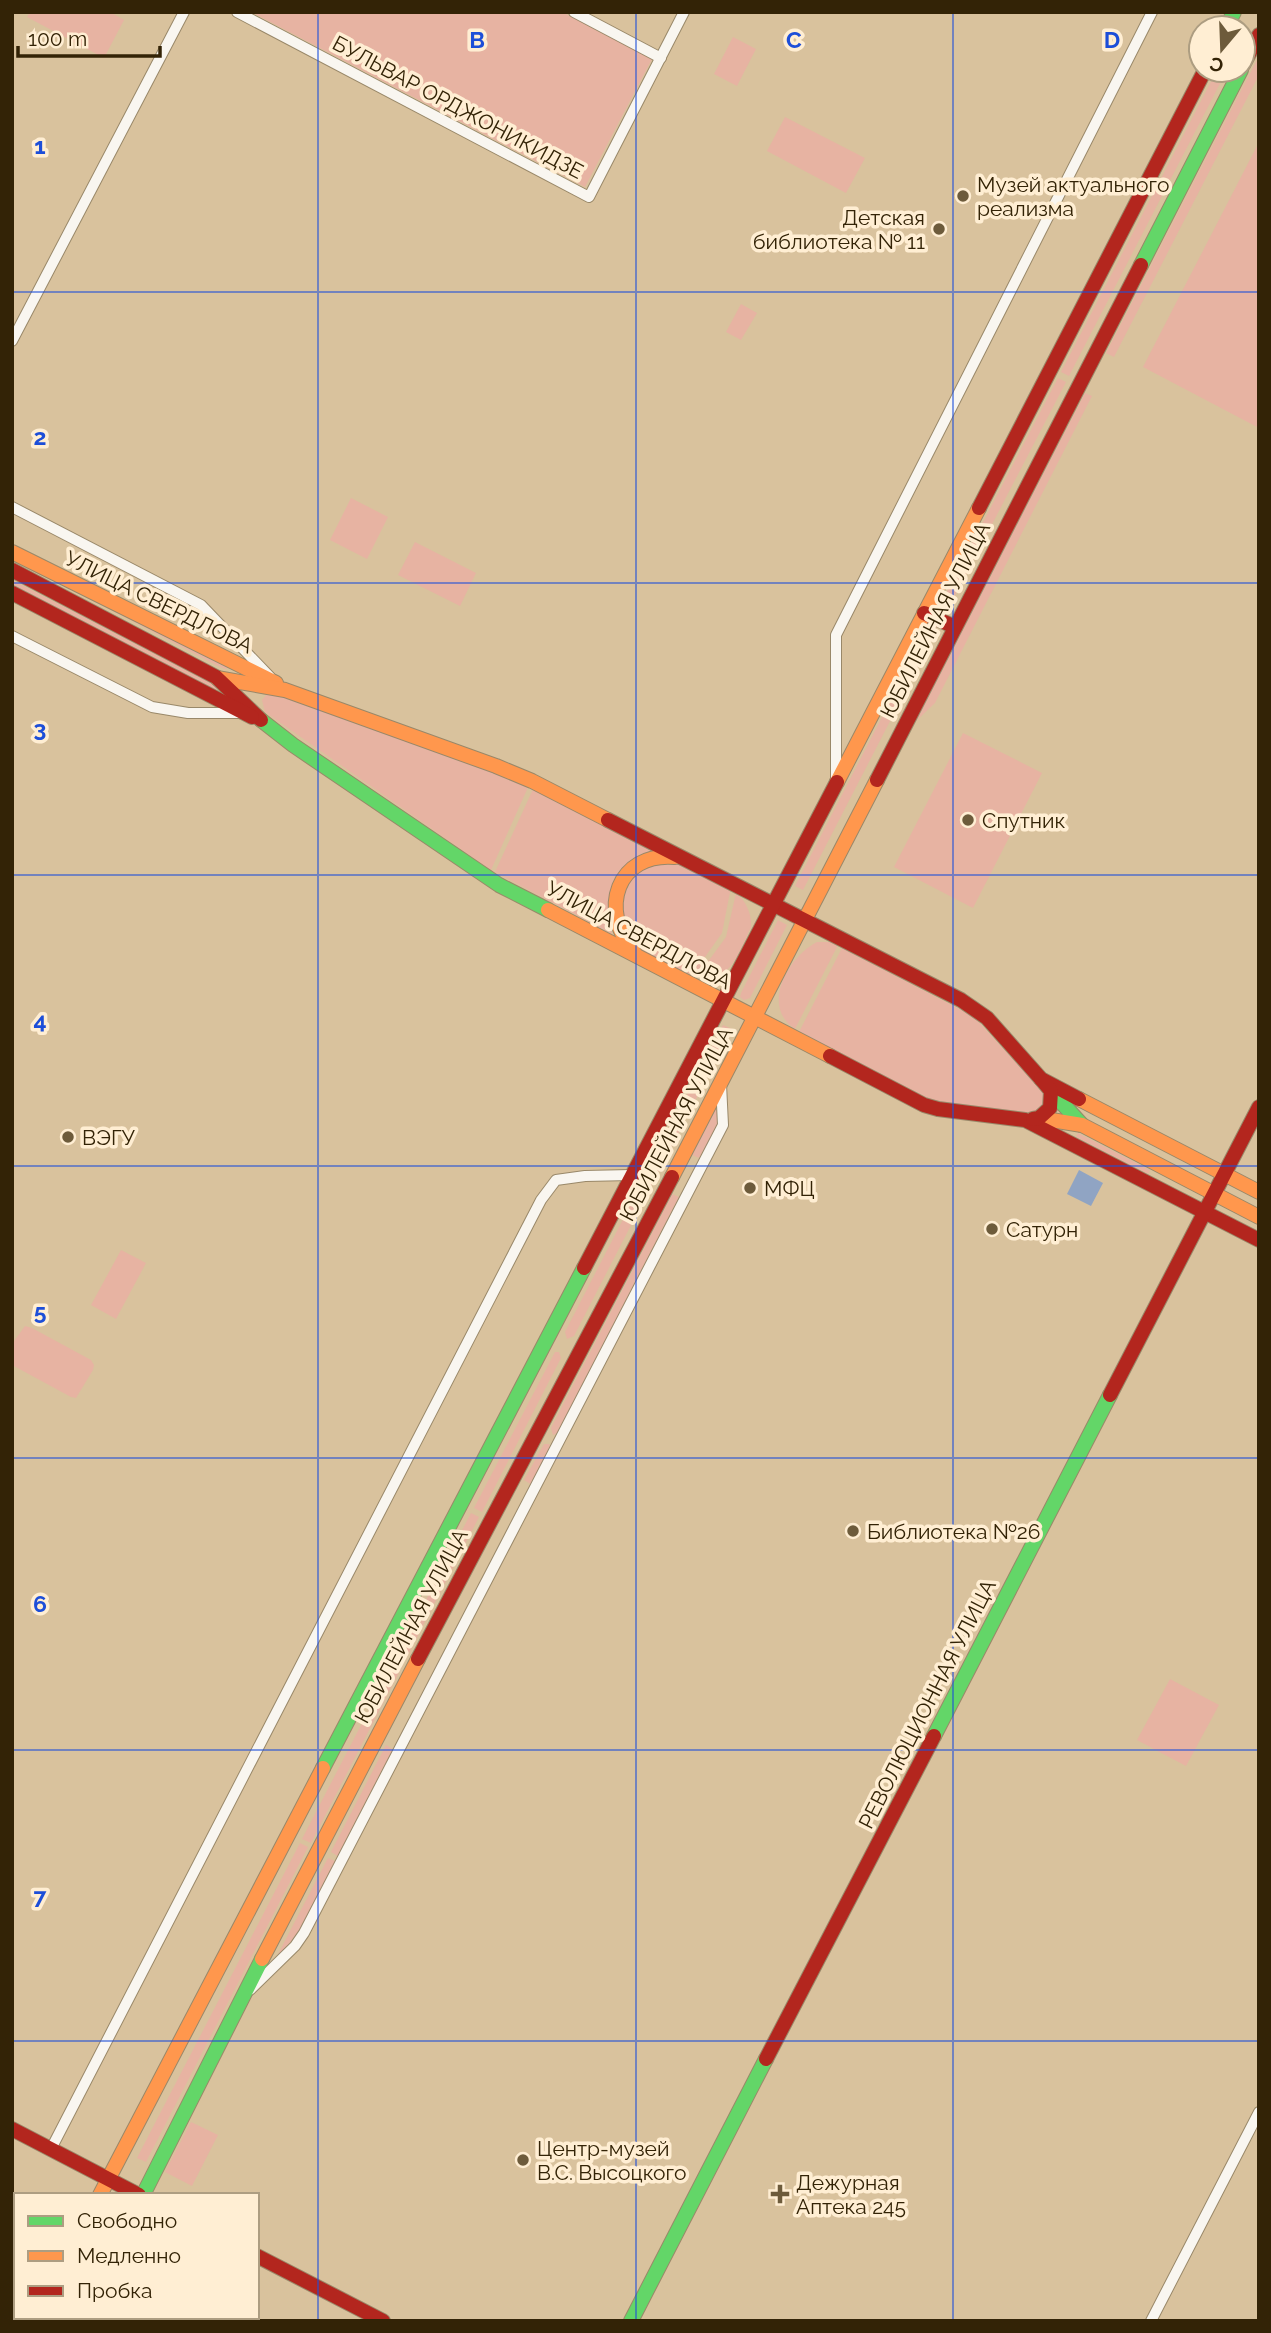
<svg xmlns="http://www.w3.org/2000/svg" width="1271" height="2333" viewBox="0 0 1271 2333" font-family="Raleway,sans-serif">
<rect width="100%" height="100%" fill="#d9c29d"/>
<!-- green -->
<g fill="#e7b3a2">
<path d="M 30,12 L 110,12 L 124,20 L 104,58 L 27,17 Z"/>
<path d="M 251,12 L 562,12 L 652,59 L 585,187 Z"/>
<path d="M 733,37 L 756,49 L 737,86 L 714,74 Z"/>
<path d="M 1259,56 L 1259,75 L 1114,357 L 1106,353 Z"/>
<path d="M 1217,70 L 1227,70 L 1069,376 L 1061,372 Z"/>
<path d="M 785,117 L 865,158 L 846,193 L 767,151 Z"/>
<path d="M 1259,142 L 1259,428 L 1143,367 Z"/>
<path d="M 741,304 L 757,313 L 741,340 L 726,332 Z"/>
<path d="M 1058,378 L 1066,382 L 947,611 L 942,612 L 939,607 Z"/>
<path d="M 1085,393 L 1092,396 L 935,703 L 914,723 Z"/>
<path d="M 351,498 L 388,517 L 367,559 L 330,540 Z"/>
<path d="M 415,542 L 476,573 L 460,606 L 398,575 Z"/>
<path d="M 12,558 L 229,668 L 225,669 L 216,665 Z"/>
<path d="M 12,580 L 216,685 L 217,689 L 215,691 L 12,586 Z"/>
<path d="M 929,626 L 934,626 L 937,630 L 803,890 L 795,886 Z"/>
<path d="M 275,692 L 529,785 L 491,870 L 265,712 L 262,700 L 267,694 Z"/>
<path d="M 963,733 L 1042,773 L 973,908 L 894,867 Z"/>
<path d="M 534,787 L 658,850 C 650,854 640,857 632,862 C 607,876 605,909 612,934 L 495,872 Z"/>
<path d="M 675,860 L 731,887 L 722,933 L 705,957 L 696,977 C 680,969 651,959 639,947 C 616,926 615,885 644,868 C 653,862 665,862 675,860 Z"/>
<path d="M 736,893 C 746,901 752,914 751,927 C 740,950 732,981 701,978 L 707,963 L 726,937 Z"/>
<path d="M 778,920 L 787,925 L 750,998 L 744,1000 L 740,997 L 741,993 Z"/>
<path d="M 817,942 L 831,942 L 838,945 L 795,1029 C 760,1006 788,957 817,942 Z"/>
<path d="M 842,948 L 973,1016 L 1048,1097 L 1038,1114 L 933,1101 L 799,1032 Z"/>
<path d="M 723,1025 L 732,1029 L 574,1336 L 567,1339 L 565,1332 Z"/>
<path d="M 717,1109 L 719,1124 L 699,1158 L 692,1155 L 715,1110 Z"/>
<path d="M 1078,1133 L 1150,1170 L 1148,1174 L 1076,1137 Z"/>
<path d="M 672,1194 L 679,1197 L 559,1432 L 553,1435 L 551,1428 Z"/>
<path d="M 121,1250 L 146,1263 L 116,1319 L 91,1305 Z"/>
<path d="M 25,1326 L 32,1328 L 91,1360 L 94,1365 L 93,1370 L 76,1398 L 71,1397 L 12,1365 L 12,1344 Z"/>
<path d="M 555,1352 L 559,1352 L 561,1358 L 482,1512 L 474,1508 Z"/>
<path d="M 544,1444 L 549,1444 L 551,1447 L 532,1485 L 524,1480 Z"/>
<path d="M 471,1513 L 479,1517 L 311,1843 L 302,1839 Z"/>
<path d="M 1170,1679 L 1219,1705 L 1186,1766 L 1137,1740 Z"/>
<path d="M 386,1745 L 394,1750 L 339,1857 L 331,1852 Z"/>
<path d="M 300,1843 L 308,1847 L 146,2162 L 137,2158 Z"/>
<path d="M 328,1858 L 337,1862 L 301,1930 L 275,1960 Z"/>
<path d="M 191,2122 L 218,2135 L 192,2186 L 165,2172 Z"/>
</g>
<!-- water -->
<path fill="#90a4c3" d="M 1079,1170 L 1103,1183 L 1091,1206 L 1067,1194 Z"/>
<g fill="none" stroke-linecap="round" stroke-linejoin="round">
<!-- street casing -->
<g stroke="#998869" stroke-width="12">
<g id="street">
<path d="M 237,12 L 589,197 L 684,12"/>
<path d="M 574,12 L 661,58"/>
<path d="M 12,341 L 184,12"/>
<path d="M 12,507 L 201,605 L 270,677"/>
<path d="M 12,636 L 152,707 L 188,713 L 243,713"/>
<path d="M 836,781 L 836,635 L 1152,12"/>
<path d="M 250,1990 L 295,1946 L 304,1933 L 723,1125 L 721,1084"/>
<path d="M 51,2149 L 541,1200 L 556,1180 L 585,1176 L 631,1175"/>
<path d="M 1151,2321 L 1259,2112"/>
</g>
</g>
<!-- fast casing -->
<g stroke="#998869" stroke-width="16">
<g id="fast">
<path d="M 1226,28 L 1234,12"/>
<path d="M 1141,265 L 1241,70"/>
<path d="M 261,720 L 293,745 L 499,885 L 548,910"/>
<path d="M 1051,1091 L 1082,1125"/>
<path d="M 934,1736 L 1110,1395"/>
<path d="M 323,1768 L 584,1268"/>
<path d="M 143,2195 L 262,1959"/>
<path d="M 631,2321 L 766,2059"/>
</g>
</g>
<!-- slow casing -->
<g stroke="#998869" stroke-width="16">
<g id="slow">
<path d="M 12,552 L 276,683"/>
<path d="M 217,678 L 285,690 L 496,766 L 532,781 L 608,820"/>
<path d="M 837,782 L 979,508"/>
<path d="M 548,910 L 830,1056"/>
<path d="M 634,952 C 598,910 617,852 675,857"/>
<path d="M 1079,1099 L 1259,1192"/>
<path d="M 1039,1118 L 1082,1125 L 1259,1217"/>
<path d="M 672,1177 L 877,780"/>
<path d="M 262,1959 L 418,1659"/>
<path d="M 100,2195 L 323,1768"/>
</g>
</g>
<!-- jam casing -->
<g stroke="#998869" stroke-width="16">
<g id="jam">
<path d="M 1243,65 L 1259,35"/>
<path d="M 979,508 L 1205,70"/>
<path d="M 12,570 L 216,677 L 261,720"/>
<path d="M 12,593 L 252,717"/>
<path d="M 924,613 L 955,627"/>
<path d="M 877,780 L 1141,265"/>
<path d="M 608,820 L 961,1000 L 987,1018 L 1041,1079 L 1079,1099"/>
<path d="M 830,1056 L 924,1105 L 938,1109 L 1025,1120 L 1259,1240"/>
<path d="M 1033,1119 L 1039,1118 L 1050,1108 L 1051,1091 L 1041,1079"/>
<path d="M 584,1268 L 837,782"/>
<path d="M 1110,1395 L 1259,1107"/>
<path d="M 418,1659 L 672,1177"/>
<path d="M 766,2059 L 934,1736"/>
<path d="M 12,2129 L 139,2195"/>
<path d="M 257,2256 L 383,2321"/>
<path d="M 35,2321 L 37,2317"/>
<path d="M 78,2321 L 80,2317"/>
</g>
</g>
<!-- street -->
<use href="#street" stroke="#f9f6f0" stroke-width="10"/>
<!-- fast -->
<use href="#fast" stroke="#63d668" stroke-width="14"/>
<!-- slow -->
<use href="#slow" stroke="#ff974d" stroke-width="14"/>
<!-- jam -->
<use href="#jam" stroke="#b3261e" stroke-width="14"/>
</g>
<!-- grid -->
<path fill="none" stroke="#1d4ed8" stroke-width="2" stroke-opacity="0.55" d="M 318,12 L 318,2321M 636,12 L 636,2321M 953,12 L 953,2321M 12,292 L 1259,292M 12,583 L 1259,583M 12,875 L 1259,875M 12,1166 L 1259,1166M 12,1458 L 1259,1458M 12,1750 L 1259,1750M 12,2041 L 1259,2041"/>
<!-- markers -->
<g fill="#6d5b3b" stroke="#ffeed3" stroke-width="2.5">
<circle cx="963" cy="196" r="7"/>
<circle cx="939" cy="229" r="7"/>
<circle cx="968" cy="820" r="7"/>
<circle cx="68" cy="1137" r="7"/>
<circle cx="750" cy="1188" r="7"/>
<circle cx="992" cy="1229" r="7"/>
<circle cx="853" cy="1531" r="7"/>
<circle cx="523" cy="2160" r="7"/>
<path d="M776.5 2183.5h7v7h7v7h-7v7h-7v-7h-7v-7h7z"/>
</g>
<g text-anchor="middle" dominant-baseline="central" stroke-width="7" stroke-linejoin="round" paint-order="stroke">
<!-- street labels -->
<g font-size="21" fill="#332306" stroke="#ffeed3">
<text transform="translate(458 107) rotate(28)">БУЛЬВАР ОРДЖОНИКИДЗЕ</text>
<text transform="translate(159 602) rotate(26)">УЛИЦА СВЕРДЛОВА</text>
<text transform="translate(935 620) rotate(-63)">ЮБИЛЕЙНАЯ УЛИЦА</text>
<text transform="translate(639 935) rotate(28)">УЛИЦА СВЕРДЛОВА</text>
<text transform="translate(676 1124) rotate(-62)">ЮБИЛЕЙНАЯ УЛИЦА</text>
<text transform="translate(411 1626) rotate(-62)">ЮБИЛЕЙНАЯ УЛИЦА</text>
<text transform="translate(927 1704) rotate(-63)">РЕВОЛЮЦИОННАЯ УЛИЦА</text>
</g>
<!-- poi labels -->
<g font-size="21" fill="#332306" stroke="#ffeed3" text-anchor="start">
<text x="977" y="184">Музей актуального<tspan x="977" dy="24">реализма</tspan></text>
<text x="925" y="217" text-anchor="end">Детская<tspan x="925" dy="24">библиотека № 11</tspan></text>
<text x="982" y="820">Спутник</text>
<text x="82" y="1137">ВЭГУ</text>
<text x="764" y="1188">МФЦ</text>
<text x="1006" y="1229">Сатурн</text>
<text x="867" y="1531">Библиотека №26</text>
<text x="537" y="2148">Центр-музей<tspan x="537" dy="24">В.С. Высоцкого</tspan></text>
<text x="796" y="2182">Дежурная<tspan x="796" dy="24">Аптека 245</tspan></text>
</g>
</g>
<g font-size="23" text-anchor="middle" font-weight="bold" fill="#1d4ed8" stroke="#ffeed3" stroke-width="7" stroke-linejoin="round" paint-order="stroke">
<text x="477" y="48">B</text>
<text x="794" y="48">C</text>
<text x="1112" y="48">D</text>
<text x="40" y="154">1</text>
<text x="40" y="445">2</text>
<text x="40" y="737">3</text>
<text x="40" y="1029">4</text>
<text x="40" y="1320">5</text>
<text x="40" y="1612">6</text>
<text x="40" y="1904">7</text>
</g>
<!-- border -->
<rect width="1271" height="2333" fill="none" stroke="#332306" stroke-width="28"/>
<!-- legend -->
<rect x="14" y="2193" width="245" height="126" fill="#ffeed3" stroke="#ad9d81" stroke-width="2"/>
<rect x="28" y="2216" width="35" height="10" fill="#63d668" stroke="#ad9d81" stroke-width="2"/>
<text x="77" y="2228" font-size="21" fill="#332306">Свободно</text>
<rect x="28" y="2251" width="35" height="10" fill="#ff974d" stroke="#ad9d81" stroke-width="2"/>
<text x="77" y="2263" font-size="21" fill="#332306">Медленно</text>
<rect x="28" y="2286" width="35" height="10" fill="#b3261e" stroke="#ad9d81" stroke-width="2"/>
<text x="77" y="2298" font-size="21" fill="#332306">Пробка</text>
<!-- north arrow -->
<g transform="translate(1222 49) rotate(199)"><circle r="33" fill="#ffeed3" stroke="#ad9d81" stroke-width="2"/>
<path d="M0-5L12 26L0 18L-12 26Z" fill="#6d5b3b"/>
<text y="-10" font-size="19" font-weight="bold" text-anchor="middle" fill="#332306">С</text>
</g>
<!-- scale -->
<path d="M18 46v10h142v-10" fill="none" stroke="#332306" stroke-width="3.5"/>
<text x="28" y="46" font-size="21" fill="#332306" stroke="#ffeed3" stroke-width="5" paint-order="stroke">100 m</text>
</svg>
